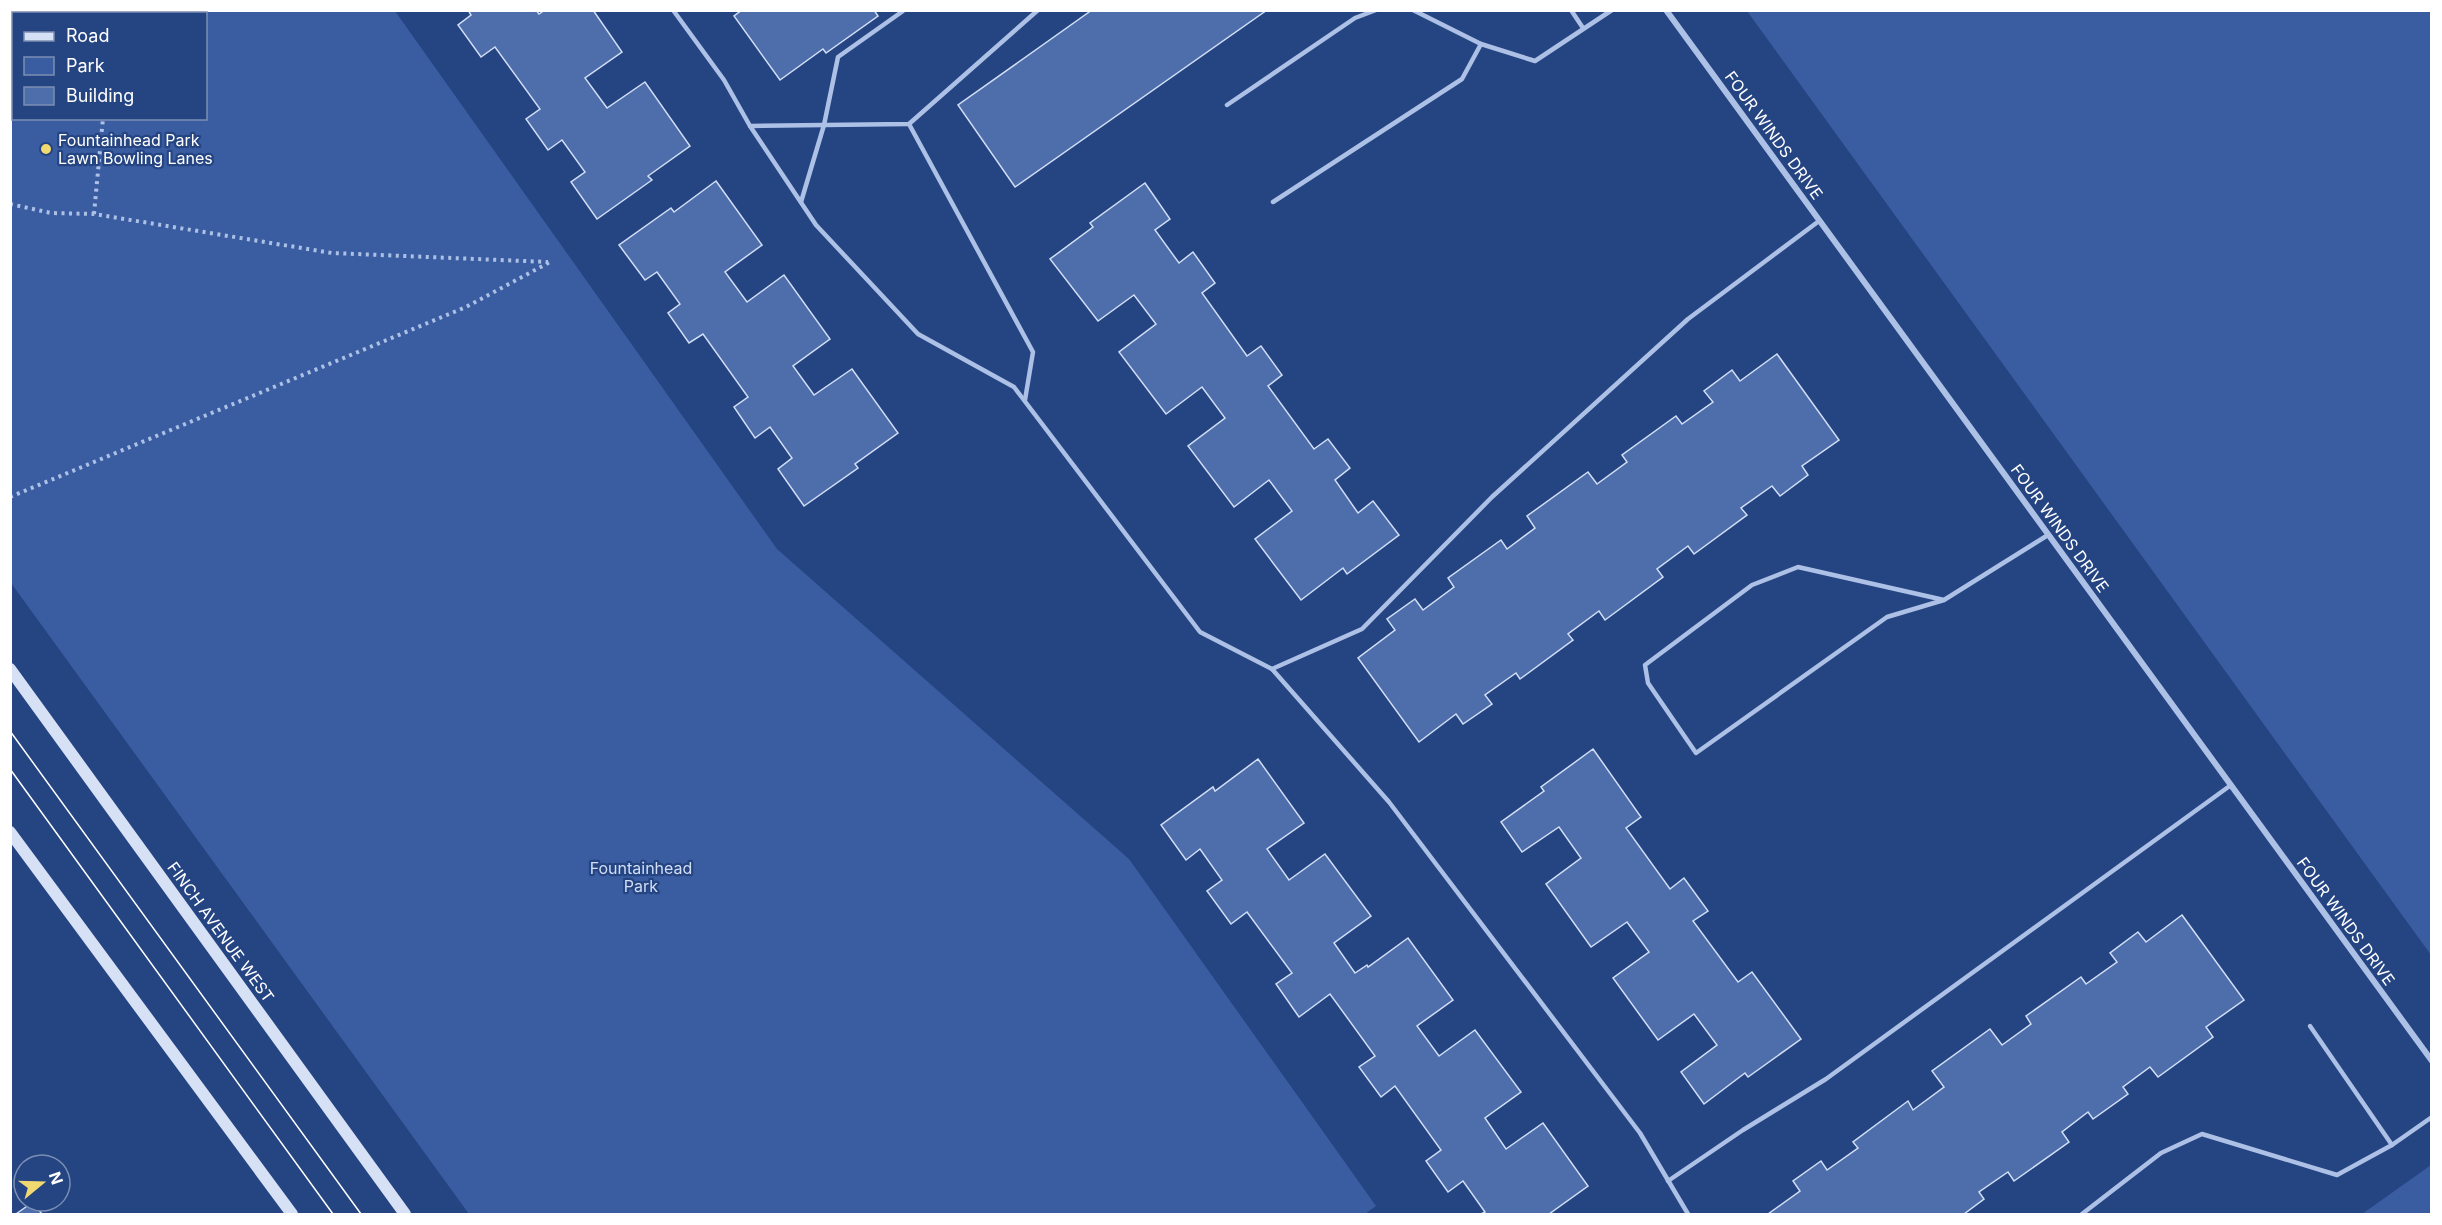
<svg xmlns="http://www.w3.org/2000/svg" width="2442" height="1225" viewBox="0 0 2442 1225" font-family="Inter,sans-serif">
<rect width="100%" height="100%" fill="#254482"/>
<!-- green -->
<g fill="#3a5ca0" fill-rule="evenodd">
<path d="M 11,10 L 395,11 L 777,549 L 1129,859 L 1376,1206 L 1365,1214 L 469,1214 L 11,583 ZM 14,14 L 206,14 L 206,118 L 14,118 Z"/>
<path d="M 1747,11 L 2431,11 L 2431,955 L 1818,109 Z"/>
<path d="M 2431,1165 L 2431,1214 L 2362,1214 Z"/>
</g>
<!-- building -->
<g fill="#4d6eab" stroke="#d1def6" stroke-width="1.5">
<path d="M 468,10 L 536,10 L 539,14 L 545,10 L 593,10 L 622,52 L 585,78 L 607,108 L 645,82 L 690,146 L 648,176 L 652,180 L 597,219 L 571,182 L 585,172 L 562,140 L 548,150 L 526,119 L 540,109 L 495,47 L 481,57 L 458,25 L 471,15 Z"/>
<path d="M 742,10 L 874,10 L 878,16 L 826,53 L 823,49 L 780,80 L 734,16 Z"/>
<path d="M 1092,10 L 1267,10 L 1015,187 L 958,105 Z"/>
<path d="M 716,181 L 762,245 L 725,272 L 747,302 L 784,275 L 830,339 L 793,366 L 814,395 L 852,369 L 898,433 L 855,464 L 858,468 L 804,506 L 778,469 L 792,458 L 770,427 L 755,438 L 734,407 L 748,397 L 703,334 L 689,343 L 668,313 L 680,304 L 657,272 L 645,280 L 619,245 L 671,208 L 674,212 Z"/>
<path d="M 1145,183 L 1170,219 L 1155,230 L 1179,263 L 1193,252 L 1215,283 L 1202,293 L 1247,356 L 1261,346 L 1282,375 L 1268,386 L 1314,449 L 1328,439 L 1350,468 L 1335,480 L 1358,513 L 1373,501 L 1399,535 L 1347,574 L 1343,568 L 1301,600 L 1255,539 L 1292,511 L 1269,480 L 1234,507 L 1188,446 L 1225,418 L 1202,387 L 1166,414 L 1119,352 L 1156,324 L 1134,295 L 1098,321 L 1050,259 L 1093,227 L 1090,223 Z"/>
<path d="M 1777,354 L 1839,440 L 1802,466 L 1808,475 L 1780,496 L 1772,486 L 1741,508 L 1747,515 L 1694,554 L 1688,546 L 1657,569 L 1663,577 L 1605,620 L 1599,611 L 1568,634 L 1573,640 L 1520,679 L 1516,673 L 1485,695 L 1492,704 L 1463,724 L 1456,714 L 1419,742 L 1358,658 L 1395,630 L 1387,619 L 1415,599 L 1423,610 L 1454,587 L 1448,578 L 1501,540 L 1507,549 L 1535,528 L 1527,516 L 1588,472 L 1597,484 L 1627,462 L 1622,455 L 1676,416 L 1682,424 L 1713,402 L 1704,391 L 1732,370 L 1740,381 Z"/>
<path d="M 1593,749 L 1641,817 L 1626,828 L 1670,889 L 1684,878 L 1708,911 L 1693,921 L 1738,982 L 1752,972 L 1801,1039 L 1748,1077 L 1745,1073 L 1704,1104 L 1681,1072 L 1717,1045 L 1694,1014 L 1658,1040 L 1613,978 L 1649,952 L 1627,922 L 1591,947 L 1546,884 L 1581,858 L 1559,827 L 1522,852 L 1501,822 L 1544,791 L 1541,787 Z"/>
<path d="M 1258,759 L 1304,823 L 1267,849 L 1289,880 L 1325,854 L 1371,916 L 1334,943 L 1355,973 L 1367,965 L 1368,967 L 1408,938 L 1453,1000 L 1417,1026 L 1439,1056 L 1475,1030 L 1521,1092 L 1485,1118 L 1506,1149 L 1543,1123 L 1588,1186 L 1549,1214 L 1481,1214 L 1485,1212 L 1463,1181 L 1448,1192 L 1426,1161 L 1441,1150 L 1395,1086 L 1381,1097 L 1359,1067 L 1375,1056 L 1330,994 L 1299,1017 L 1276,984 L 1292,973 L 1247,912 L 1231,924 L 1207,891 L 1222,880 L 1200,849 L 1186,860 L 1161,825 L 1213,787 L 1215,791 Z"/>
<path d="M 2182,915 L 2244,1000 L 2206,1027 L 2213,1037 L 2158,1077 L 2150,1067 L 2123,1087 L 2128,1094 L 2093,1119 L 2088,1112 L 2062,1132 L 2069,1142 L 2014,1181 L 2008,1172 L 1979,1192 L 1984,1199 L 1964,1214 L 1768,1214 L 1800,1191 L 1793,1181 L 1821,1161 L 1827,1170 L 1858,1148 L 1853,1142 L 1908,1101 L 1913,1110 L 1944,1087 L 1932,1071 L 1990,1029 L 2002,1045 L 2031,1024 L 2026,1016 L 2081,977 L 2086,984 L 2117,962 L 2110,953 L 2138,932 L 2146,942 Z"/>
<path d="M 33,1202 L 42,1214 L 16,1214 Z"/>
</g>
<g fill="none" stroke-linecap="round" stroke-linejoin="round">
<!-- path -->
<g stroke="#adc1e7" stroke-width="4" stroke-dasharray="3 4.5" stroke-linecap="butt">
<path d="M 104,10 L 105,14"/>
<path d="M 10,204 L 51,213 L 94,214 L 332,253 L 548,262"/>
<path d="M 94,214 L 103,118"/>
<path d="M 10,497 L 466,307 L 550,262"/>
</g>
<!-- service -->
<g stroke="#adc1e7" stroke-width="4.5">
<path d="M 673,10 L 724,80 L 750,126 L 816,225 L 918,334 L 1014,387 L 1200,632 L 1272,669 L 1389,802 L 1640,1133 L 1688,1214"/>
<path d="M 1413,10 L 1481,44 L 1535,61 L 1612,10"/>
<path d="M 1571,10 L 1583,28"/>
<path d="M 1227,105 L 1355,18 L 1376,10"/>
<path d="M 909,124 L 1033,352 L 1025,400"/>
<path d="M 750,126 L 909,124 L 1038,10"/>
<path d="M 801,202 L 824,125 L 838,57 L 903,11"/>
<path d="M 1273,202 L 1462,79 L 1481,44"/>
<path d="M 1944,600 L 1798,567 L 1752,585 L 1645,665 L 1648,683 L 1696,753 L 1887,617 L 1944,600 L 2048,535"/>
<path d="M 1272,669 L 1362,629 L 1492,497 L 1688,319 L 1819,221"/>
<path d="M 2310,1026 L 2392,1145"/>
<path d="M 1668,1181 L 1743,1130 L 1826,1079 L 2231,785"/>
<path d="M 2082,1214 L 2161,1153 L 2202,1134 L 2337,1175 L 2392,1145 L 2432,1117"/>
</g>
<!-- minor -->
<path stroke="#adc1e7" stroke-width="6" d="M 1666,10 L 2432,1061"/>
<!-- secondary -->
<g stroke="#d7e1f6" stroke-width="12">
<path d="M 10,669 L 405,1214"/>
<path d="M 10,832 L 292,1214"/>
</g>
<!-- tram -->
<g stroke="#fff" stroke-width="1.5">
<path d="M 10,731 L 361,1214"/>
<path d="M 10,769 L 333,1214"/>
</g>
</g>
<!-- markers -->
<circle fill="#f1d972" stroke="#254482" stroke-width="2" cx="46" cy="149" r="6"/>
<g text-anchor="middle" dominant-baseline="central" stroke-width="4.5" stroke-linejoin="round" paint-order="stroke">
<!-- street labels -->
<g font-size="16" fill="#fff" stroke="#254482">
<text transform="translate(1774 135) rotate(54)">FOUR WINDS DRIVE</text>
<text transform="translate(2060 528) rotate(54)">FOUR WINDS DRIVE</text>
<text transform="translate(2346 921) rotate(54)">FOUR WINDS DRIVE</text>
<text transform="translate(221 932) rotate(54)">FINCH AVENUE WEST</text>
</g>
<!-- poi labels -->
<g font-size="16" fill="#fff" stroke="#254482" text-anchor="start">
<text x="58" y="140">Fountainhead Park<tspan x="58" dy="18">Lawn Bowling Lanes</tspan></text>
</g>
<!-- park labels -->
<g font-size="16" fill="#d1def6" stroke="#254482">
<text x="641" y="868">Fountainhead<tspan x="641" dy="18">Park</tspan></text>
</g>
</g>
<!-- border -->
<rect width="2442" height="1225" fill="none" stroke="#ffffff" stroke-width="24"/>
<!-- legend -->
<rect x="12" y="12" width="195" height="108" fill="#254482" stroke="#7c8fb4" stroke-width="1.5"/>
<rect x="24" y="32" width="30" height="9" fill="#d7e1f6" stroke="#7c8fb4" stroke-width="1.5"/>
<text x="66" y="42" font-size="18" fill="#ffffff">Road</text>
<rect x="24" y="57" width="30" height="18" fill="#3a5ca0" stroke="#7c8fb4" stroke-width="1.5"/>
<text x="66" y="72" font-size="18" fill="#ffffff">Park</text>
<rect x="24" y="87" width="30" height="18" fill="#4d6eab" stroke="#7c8fb4" stroke-width="1.5"/>
<text x="66" y="102" font-size="18" fill="#ffffff">Building</text>
<!-- north arrow -->
<g transform="translate(42 1183) rotate(71)"><circle r="28" fill="#254482" stroke="#7c8fb4" stroke-width="1.5"/>
<path d="M0-4.5L10 22L0 15L-10 22Z" fill="#f1d972"/>
<text y="-9" font-size="16" font-weight="bold" text-anchor="middle" fill="#ffffff">N</text>
</g>
</svg>
